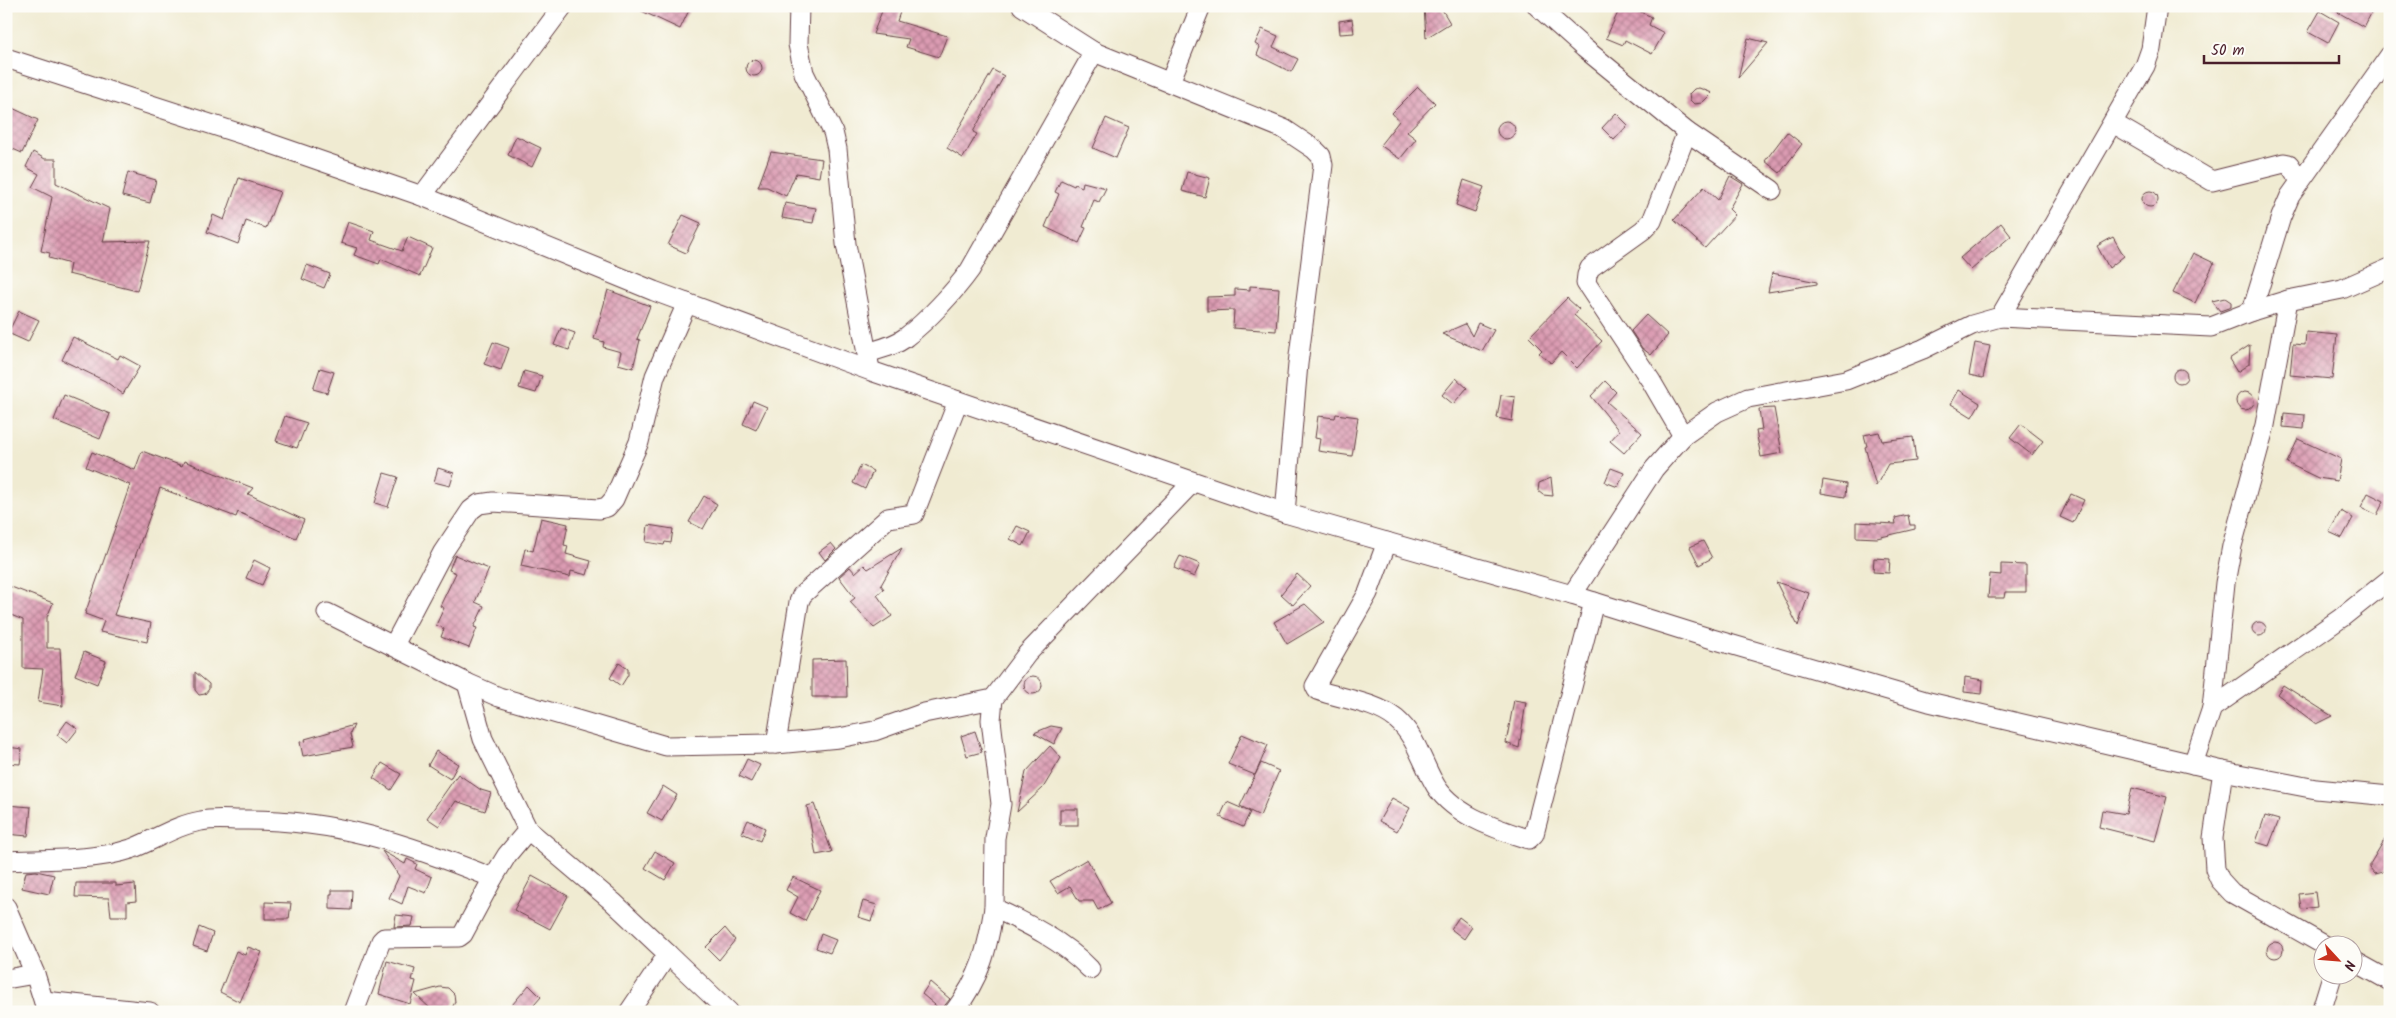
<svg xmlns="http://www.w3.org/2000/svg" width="2396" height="1018" viewBox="0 0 2396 1018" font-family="Kalam,sans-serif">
<defs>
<pattern id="building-cross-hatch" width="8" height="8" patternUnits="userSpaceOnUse" patternTransform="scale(1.25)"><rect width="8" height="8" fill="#db9bb2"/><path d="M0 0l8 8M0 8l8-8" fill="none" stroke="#b47e91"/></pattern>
</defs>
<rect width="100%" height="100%" fill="#fdfcf7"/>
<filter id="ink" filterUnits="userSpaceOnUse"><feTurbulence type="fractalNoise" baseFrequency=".02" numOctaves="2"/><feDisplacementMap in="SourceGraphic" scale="10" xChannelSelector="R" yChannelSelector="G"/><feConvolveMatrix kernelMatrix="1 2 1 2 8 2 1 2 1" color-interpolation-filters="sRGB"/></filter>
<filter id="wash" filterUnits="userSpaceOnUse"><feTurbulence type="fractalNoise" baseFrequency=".0096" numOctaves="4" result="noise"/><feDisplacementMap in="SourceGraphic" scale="20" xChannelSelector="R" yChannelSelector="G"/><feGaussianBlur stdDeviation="1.12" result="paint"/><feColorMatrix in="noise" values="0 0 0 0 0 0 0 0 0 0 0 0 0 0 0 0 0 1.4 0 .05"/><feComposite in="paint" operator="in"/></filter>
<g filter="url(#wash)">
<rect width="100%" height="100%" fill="#f0ebd2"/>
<g id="blocks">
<!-- building -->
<g fill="url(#building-cross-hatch)">
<path d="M 631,6 L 691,6 L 680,29 Z"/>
<path d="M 884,6 L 902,6 L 897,21 L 947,36 L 939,57 L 906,47 L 909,39 L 873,34 Z"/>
<path d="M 1424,6 L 1440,6 L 1450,23 L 1426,38 Z"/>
<path d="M 1621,6 L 1627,6 L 1652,17 L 1649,25 L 1664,33 L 1652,54 L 1625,40 L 1623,45 L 1606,38 Z"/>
<path d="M 2327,6 L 2375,6 L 2364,27 Z"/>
<path d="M 2320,11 L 2339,22 L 2328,43 L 2308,32 Z"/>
<path d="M 1352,19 L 1354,33 L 1340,34 L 1339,21 Z"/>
<path d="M 1262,29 L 1278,36 L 1273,47 L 1298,59 L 1291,72 L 1257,55 L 1260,47 L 1255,44 Z"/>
<path d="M 1748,38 L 1768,43 L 1738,78 Z"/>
<circle cx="754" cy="68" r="8"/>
<path d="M 993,70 L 1004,76 L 973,132 L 977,134 L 963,158 L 947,148 Z"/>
<path d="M 1418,87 L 1435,103 L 1407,132 L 1416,139 L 1400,159 L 1380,145 L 1399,121 L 1392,113 Z"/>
<path d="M 1699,88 L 1712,93 L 1702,103 L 1694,104 L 1690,100 L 1689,94 L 1694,89 Z"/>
<path d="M 6,105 L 38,120 L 22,153 L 6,146 Z"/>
<path d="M 1616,113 L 1628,125 L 1614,140 L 1602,128 Z"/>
<path d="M 1106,118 L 1129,128 L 1116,158 L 1093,148 Z"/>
<circle cx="1506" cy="130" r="9"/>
<path d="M 1787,132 L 1802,144 L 1780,173 L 1765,161 Z"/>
<path d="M 516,136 L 541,148 L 532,167 L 508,155 Z"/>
<path d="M 33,152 L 45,159 L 56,159 L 56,183 L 110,209 L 103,242 L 150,241 L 137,291 L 68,274 L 70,264 L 49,258 L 50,253 L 41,251 L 52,197 L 32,187 L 39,174 L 26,167 Z"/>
<path d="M 771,152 L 822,159 L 819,177 L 796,173 L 786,196 L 767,187 L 758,187 Z"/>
<path d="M 128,172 L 156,180 L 150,203 L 122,196 Z"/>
<path d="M 1187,172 L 1210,178 L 1205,197 L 1182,191 Z"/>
<path d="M 1730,176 L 1743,184 L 1729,209 L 1735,215 L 1705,248 L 1674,220 L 1704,187 L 1718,200 Z"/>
<path d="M 239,178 L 280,192 L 266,228 L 246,221 L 238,244 L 207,232 L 213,215 L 224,220 Z"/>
<path d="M 1061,180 L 1074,186 L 1075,184 L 1082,187 L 1083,182 L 1106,188 L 1099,202 L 1094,200 L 1083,227 L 1086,228 L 1079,243 L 1045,227 L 1059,194 L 1055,192 Z"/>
<path d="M 1464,180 L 1484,187 L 1475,212 L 1456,205 Z"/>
<circle cx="2150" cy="199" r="8"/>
<path d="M 785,203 L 816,208 L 813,223 L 782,218 Z"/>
<path d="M 683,215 L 701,223 L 686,253 L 668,245 Z"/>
<path d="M 348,222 L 374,231 L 371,240 L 402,251 L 408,237 L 432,248 L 420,276 L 381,259 L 379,264 L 354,255 L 357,248 L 341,243 Z"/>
<path d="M 2001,223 L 2011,236 L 1971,270 L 1960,258 Z"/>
<path d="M 2113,237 L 2124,256 L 2109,268 L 2097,246 Z"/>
<path d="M 2193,253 L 2214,263 L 2195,303 L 2173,293 Z"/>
<path d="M 307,265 L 330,274 L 324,288 L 302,279 Z"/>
<path d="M 1772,273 L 1817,282 L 1817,284 L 1768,292 Z"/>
<path d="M 1250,286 L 1279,288 L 1276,331 L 1233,328 L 1234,310 L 1207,311 L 1207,297 L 1235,296 L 1235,289 L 1250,290 Z"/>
<path d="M 608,290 L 650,306 L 637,339 L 640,340 L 633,368 L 618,364 L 621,352 L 603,347 L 604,342 L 594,339 Z"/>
<path d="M 1567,298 L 1579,309 L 1574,315 L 1602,341 L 1577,368 L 1561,352 L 1551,363 L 1539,353 L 1542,350 L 1529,337 Z"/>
<path d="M 2225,298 L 2231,302 L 2231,307 L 2220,311 L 2212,301 Z"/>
<path d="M 19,311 L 39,320 L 28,342 L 8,333 Z"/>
<path d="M 1646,315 L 1668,335 L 1651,355 L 1642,348 L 1631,331 Z"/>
<path d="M 1478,323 L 1494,330 L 1482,351 L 1442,334 L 1465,324 L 1472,336 Z"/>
<path d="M 561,328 L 575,333 L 569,350 L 554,345 Z"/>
<path d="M 2306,332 L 2337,335 L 2332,379 L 2290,375 L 2293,344 L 2305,345 Z"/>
<path d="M 73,337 L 118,359 L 120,355 L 140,366 L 123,394 L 105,381 L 62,360 Z"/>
<path d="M 493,342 L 509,348 L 501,370 L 484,364 Z"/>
<path d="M 1975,343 L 1990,346 L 1983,378 L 1969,375 Z"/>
<path d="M 2250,345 L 2249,364 L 2237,372 L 2229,359 Z"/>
<path d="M 320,368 L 334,372 L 327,393 L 313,389 Z"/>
<circle cx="2180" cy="376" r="7"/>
<path d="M 524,371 L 542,376 L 536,393 L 519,388 Z"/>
<path d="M 1456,378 L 1467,388 L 1453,404 L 1442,395 Z"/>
<path d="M 1605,381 L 1616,392 L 1607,402 L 1642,433 L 1624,453 L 1610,441 L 1619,431 L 1591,396 Z"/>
<path d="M 1959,390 L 1980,403 L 1972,417 L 1951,404 Z"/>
<circle cx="2245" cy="401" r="9"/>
<path d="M 64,395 L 110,414 L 100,439 L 54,420 Z"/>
<path d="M 1501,395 L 1515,397 L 1512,421 L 1497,418 Z"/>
<path d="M 753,401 L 767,407 L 756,430 L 743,424 Z"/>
<path d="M 1774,408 L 1782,453 L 1761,457 L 1756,431 L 1762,430 L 1759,409 Z"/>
<path d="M 2284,413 L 2305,415 L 2304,429 L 2283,427 Z"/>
<path d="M 1336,414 L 1358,417 L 1352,456 L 1318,451 L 1320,439 L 1315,438 L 1318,416 L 1335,418 Z"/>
<path d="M 285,416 L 307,423 L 297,448 L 276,441 Z"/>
<path d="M 2021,424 L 2043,441 L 2032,455 L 2010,438 Z"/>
<path d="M 1879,432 L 1882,441 L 1913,437 L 1916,461 L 1888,464 L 1876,486 L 1865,447 L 1867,446 L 1864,435 Z"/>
<path d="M 2298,439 L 2341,459 L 2337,481 L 2318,478 L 2287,463 Z"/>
<path d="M 142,451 L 182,466 L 184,461 L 253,488 L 248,494 L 304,520 L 296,538 L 238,512 L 236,517 L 160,488 L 114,615 L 151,623 L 147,642 L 100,632 L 104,621 L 85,614 L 130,485 L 86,467 L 92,452 L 135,470 Z"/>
<path d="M 861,465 L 873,471 L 865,489 L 853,483 Z"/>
<path d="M 438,468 L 454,473 L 450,486 L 434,482 Z"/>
<path d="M 1611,468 L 1624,473 L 1618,487 L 1605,482 Z"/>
<path d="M 384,473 L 398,477 L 388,507 L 375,503 Z"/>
<path d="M 1551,478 L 1553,496 L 1543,495 L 1538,491 L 1539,483 Z"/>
<path d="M 1823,480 L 1846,484 L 1845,497 L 1821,493 Z"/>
<path d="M 2368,493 L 2384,501 L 2377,515 L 2361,507 Z"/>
<path d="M 2071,494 L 2084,500 L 2073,523 L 2060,517 Z"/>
<path d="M 704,496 L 717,504 L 703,529 L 689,522 Z"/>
<path d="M 2341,511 L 2353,518 L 2342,538 L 2329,532 Z"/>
<path d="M 1908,515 L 1910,525 L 1915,525 L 1915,529 L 1877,538 L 1856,537 L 1856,522 L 1896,524 L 1895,518 Z"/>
<path d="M 541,518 L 568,524 L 564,545 L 568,546 L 566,554 L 591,561 L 587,575 L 571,571 L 570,577 L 521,566 L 525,549 L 533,551 Z"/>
<path d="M 648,525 L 673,529 L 671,543 L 665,542 L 664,545 L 646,542 Z"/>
<path d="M 1017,526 L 1030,532 L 1023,546 L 1010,539 Z"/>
<path d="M 1703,541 L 1712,558 L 1699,565 L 1690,547 Z"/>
<path d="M 831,543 L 836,549 L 825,560 L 819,552 Z"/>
<path d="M 902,548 L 881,585 L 884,589 L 877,595 L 892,616 L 874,628 L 850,602 L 855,598 L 839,577 L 850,567 L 855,573 L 864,565 L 868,569 Z"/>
<path d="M 455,555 L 489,569 L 475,602 L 484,606 L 474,627 L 477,628 L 469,648 L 441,637 L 444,629 L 436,625 L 444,608 L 440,606 L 456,573 L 449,570 Z"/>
<path d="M 1180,556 L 1200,564 L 1194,577 L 1174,568 Z"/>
<path d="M 1874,558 L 1890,559 L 1889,573 L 1873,572 Z"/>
<path d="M 254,560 L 270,568 L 262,585 L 246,578 Z"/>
<path d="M 2001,564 L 2026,565 L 2026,592 L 2005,592 L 2004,598 L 1988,598 L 1990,574 L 2001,575 Z"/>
<path d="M 1297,574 L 1310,586 L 1293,605 L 1281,594 Z"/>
<path d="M 1776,582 L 1809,593 L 1798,626 Z"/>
<path d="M 6,585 L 53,603 L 47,617 L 47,648 L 60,648 L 63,706 L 38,702 L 43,669 L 23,668 L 23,620 L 6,613 Z"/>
<path d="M 1305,604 L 1324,622 L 1287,644 L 1274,622 Z"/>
<circle cx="2259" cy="629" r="7"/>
<path d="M 84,652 L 106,661 L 97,684 L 75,675 Z"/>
<path d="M 846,659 L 847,697 L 812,697 L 812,660 Z"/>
<path d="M 619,663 L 628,669 L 628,675 L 621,686 L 610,678 Z"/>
<path d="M 195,672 L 209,684 L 209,689 L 205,694 L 199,695 L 195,690 Z"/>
<circle cx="1033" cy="685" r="9"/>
<path d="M 1965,677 L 1983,680 L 1982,694 L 1964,692 Z"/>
<path d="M 2283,685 L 2332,716 L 2316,724 L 2277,694 Z"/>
<path d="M 1514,700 L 1526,702 L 1519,748 L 1506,743 Z"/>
<path d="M 67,721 L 78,729 L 67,743 L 57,735 Z"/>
<path d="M 354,725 L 350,734 L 353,747 L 303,756 L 300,742 L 306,741 L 305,739 Z"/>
<path d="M 1051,726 L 1062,728 L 1054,744 L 1034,733 Z"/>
<path d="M 975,731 L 982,752 L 967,756 L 961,736 Z"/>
<path d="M 1242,734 L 1268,745 L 1255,775 L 1228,764 Z"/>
<path d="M 1050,746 L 1061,758 L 1043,788 L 1017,812 L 1026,772 Z"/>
<path d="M 8,747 L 22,749 L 20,764 L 6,763 Z"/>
<path d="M 436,751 L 458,764 L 450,779 L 428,765 Z"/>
<path d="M 747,759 L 760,765 L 751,782 L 739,776 Z"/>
<path d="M 382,763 L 401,774 L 391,790 L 373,778 Z"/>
<path d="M 1261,763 L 1279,771 L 1260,816 L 1240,806 Z"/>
<path d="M 458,774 L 481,790 L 491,793 L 485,811 L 456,801 L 439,826 L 427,818 Z"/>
<path d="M 663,786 L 677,795 L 662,821 L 647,813 Z"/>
<path d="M 2132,788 L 2167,797 L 2155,841 L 2099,827 L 2102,810 L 2126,814 Z"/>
<path d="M 1392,798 L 1410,808 L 1397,831 L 1379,821 Z"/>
<path d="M 1227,802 L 1250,812 L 1243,827 L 1220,817 Z"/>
<path d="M 814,804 L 832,852 L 816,855 L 807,806 Z"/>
<path d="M 7,805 L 31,807 L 28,836 L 6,834 Z"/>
<rect x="1060" y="809" width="18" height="16"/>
<path d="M 2265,816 L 2279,820 L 2269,846 L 2256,842 Z"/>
<path d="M 748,820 L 765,828 L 760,841 L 742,833 Z"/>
<path d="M 2385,839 L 2385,868 L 2383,872 L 2375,874 L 2370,868 L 2370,864 Z"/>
<path d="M 382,851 L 405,864 L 407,859 L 417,864 L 415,869 L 432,877 L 426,893 L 408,886 L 402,904 L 389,898 L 399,876 Z"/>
<path d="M 655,851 L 675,863 L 665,880 L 645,868 Z"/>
<path d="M 1087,859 L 1111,903 L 1098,910 L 1093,901 L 1079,901 L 1070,886 L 1058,893 L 1050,881 Z"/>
<path d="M 36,871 L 54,875 L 49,894 L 22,888 L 26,872 Z"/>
<path d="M 532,876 L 568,896 L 550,929 L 514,910 Z"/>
<path d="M 793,877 L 820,890 L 805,921 L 790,913 L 798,897 L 786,890 Z"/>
<path d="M 76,883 L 116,883 L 116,886 L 135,884 L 136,901 L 127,902 L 127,916 L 111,916 L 109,898 L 75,897 Z"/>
<path d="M 332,890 L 352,890 L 351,910 L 330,909 L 330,894 L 332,894 Z"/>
<path d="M 2315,892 L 2317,907 L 2301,909 L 2299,894 Z"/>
<path d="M 863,901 L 877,905 L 871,921 L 858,917 Z"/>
<path d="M 265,902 L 291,903 L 289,919 L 265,919 Z"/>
<path d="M 396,915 L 414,917 L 412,926 L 394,927 Z"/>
<path d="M 1459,917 L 1472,927 L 1464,939 L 1451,929 Z"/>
<path d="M 199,927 L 213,933 L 207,951 L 193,946 Z"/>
<path d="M 725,928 L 735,940 L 719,960 L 706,947 Z"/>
<path d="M 821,934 L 836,940 L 830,953 L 816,948 Z"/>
<circle cx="2275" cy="950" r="8"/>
<path d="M 248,947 L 262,952 L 240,1002 L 220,992 L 236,951 L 245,955 Z"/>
<path d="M 387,961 L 415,969 L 412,980 L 416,981 L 410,1004 L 379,994 Z"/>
<path d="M 930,982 L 950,999 L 941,1010 L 922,994 Z"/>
<path d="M 529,985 L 541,997 L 528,1012 L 520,1012 L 512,1005 Z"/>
<path d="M 440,987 L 448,988 L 454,994 L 455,1002 L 450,1012 L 434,1012 L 415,994 Z"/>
</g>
</g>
</g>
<g filter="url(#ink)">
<use href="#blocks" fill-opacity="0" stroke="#633e44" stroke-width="1"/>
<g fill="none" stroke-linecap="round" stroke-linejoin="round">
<!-- minor casing -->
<g stroke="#633e44" stroke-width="21">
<g id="minor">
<path d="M 799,6 L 798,44 L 804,73 L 833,132 L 837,149 L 846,244 L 869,364"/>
<path d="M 1022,6 L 1094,52 L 1284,129 L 1314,149 L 1321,156 L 1323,165 L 1298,364 L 1285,513"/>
<path d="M 1537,6 L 1584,48 L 1687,132 L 1772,190"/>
<path d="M 6,58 L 266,142 L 422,196 L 654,291 L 871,371 L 1285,513 L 1572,595 L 1709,638 L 1929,702 L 2223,771 L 2316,789 L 2390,796"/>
<path d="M 1170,82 L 1201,6"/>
<path d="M 2113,123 L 2212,181 L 2284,163 L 2289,164 L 2299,179"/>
<path d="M 422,196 L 563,6"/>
<path d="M 2252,311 L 2281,217 L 2290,196 L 2390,55"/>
<path d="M 2000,317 L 2211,327 L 2252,311 L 2288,300 L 2342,289 L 2390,268"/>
<path d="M 867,353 C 880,349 895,346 906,337 C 927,321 955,291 970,270 L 1094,52"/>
<path d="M 1683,436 L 1651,381 L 1586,283 L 1587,275 L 1590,268 L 1643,230 L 1652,221 L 1687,132"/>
<path d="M 1387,542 L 1368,593 L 1315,686 L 1317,690 C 1342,699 1375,702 1396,719 C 1415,735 1421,759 1433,781 C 1449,813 1493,828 1525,838 L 1529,839 L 1534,834 L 1594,602"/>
<path d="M 1572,595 L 1654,469 L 1683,436 L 1717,412 L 1748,398 L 1846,380 L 1923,349 L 1972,325 L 2000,317 L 2145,66 L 2151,49 L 2157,6"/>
<path d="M 327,613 L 467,683 L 499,697 L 666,746 L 776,744 L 839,738 L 874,731 L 924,713 L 993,699 L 991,720 L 1001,804 L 995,838 L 994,908"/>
<path d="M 394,645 L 443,552 L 471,510 L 479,504 L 493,502 L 599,509 L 607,507 L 614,499 L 639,442 L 655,376 L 687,303"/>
<path d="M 467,683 L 483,739 L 528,830"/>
<path d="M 993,699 L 1027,654 L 1192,483"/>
<path d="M 2212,708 L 2225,583 L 2232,546 L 2265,425 L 2288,300"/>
<path d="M 776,744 L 799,602 L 802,595 L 888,518 L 914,514 L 958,401"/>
<path d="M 2193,764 L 2212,708 L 2341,618 L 2390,579"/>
<path d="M 2223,771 L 2213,838 L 2215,869 L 2220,880 L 2232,893 L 2326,946"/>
<path d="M 6,861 C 44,859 95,861 131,849 C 155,840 176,825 201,821 C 214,818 229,820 243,820 C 335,819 408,844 493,878 L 507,855 L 528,830 L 613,902 L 668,954"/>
<path d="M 6,907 L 35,974 L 47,1012"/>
<path d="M 2354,961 L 2390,981"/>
<path d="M 6,979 L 35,974"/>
<path d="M 44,1001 L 150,1012"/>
<path d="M 354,1012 L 381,941 L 384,938 L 459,937 L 463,934 L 493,878"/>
<path d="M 629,1012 L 668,954 L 729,1012"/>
<path d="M 954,1012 C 981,976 987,951 994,908 C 1028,924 1063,941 1090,969"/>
<path d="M 2321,1012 L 2332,976"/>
</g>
</g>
<!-- minor -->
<use href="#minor" stroke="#fff" stroke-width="19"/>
</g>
</g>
<!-- margin -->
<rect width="2396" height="1018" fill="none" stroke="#fdfcf7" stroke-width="25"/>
<!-- north arrow -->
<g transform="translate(2338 960) rotate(116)"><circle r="24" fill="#fdfcf7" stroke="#b5a4a5"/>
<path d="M0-4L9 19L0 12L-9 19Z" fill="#c8321e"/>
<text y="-8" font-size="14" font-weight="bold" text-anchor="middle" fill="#4a1f2b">N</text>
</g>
<!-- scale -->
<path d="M2204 55v8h135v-8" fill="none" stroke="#4a1f2b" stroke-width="2.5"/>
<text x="2211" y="55" font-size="15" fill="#4a1f2b" stroke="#fdfcf7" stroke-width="4" paint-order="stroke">50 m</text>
</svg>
